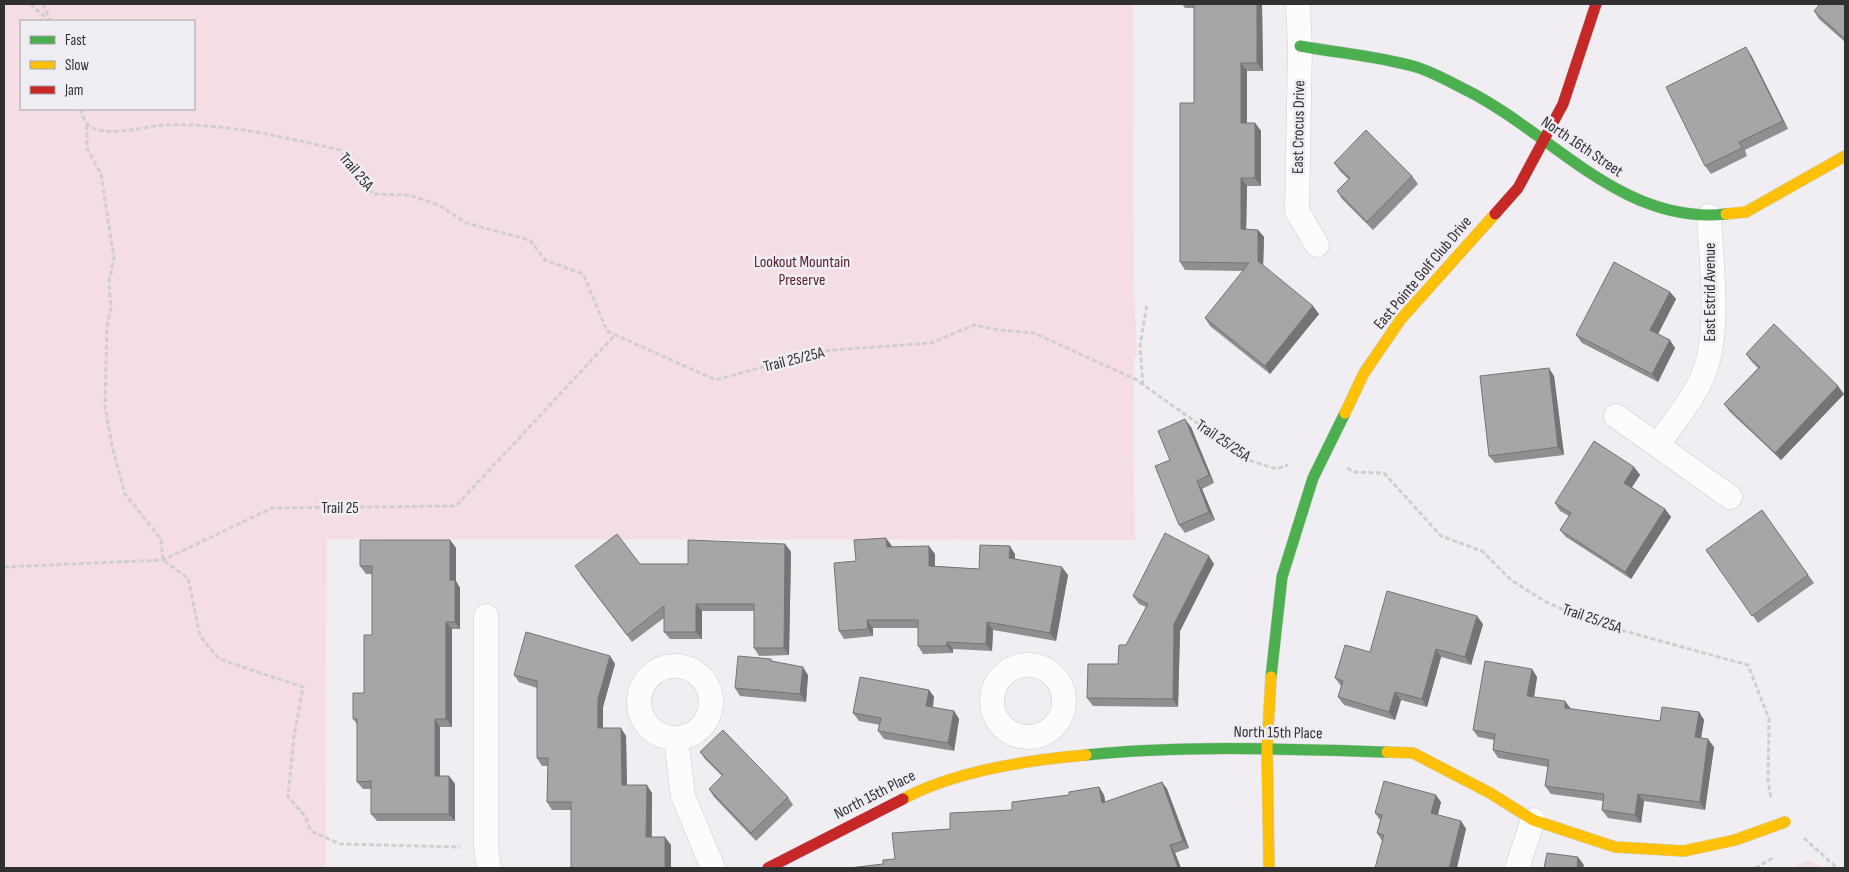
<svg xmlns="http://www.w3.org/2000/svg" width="1849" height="872" viewBox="0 0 1849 872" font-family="'Sofia Sans Condensed',sans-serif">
<rect width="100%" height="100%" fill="#f0eef2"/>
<!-- green -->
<g fill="#f5dee3" fill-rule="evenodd">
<path d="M 4,4 L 1133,4 L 1134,278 L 1137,357 L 1134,357 L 1135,540 L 327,539 L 326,868 L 4,868 ZM 21,21 L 194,21 L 194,109 L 21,109 Z"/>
<path d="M 1809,860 L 1824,868 L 1791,868 Z"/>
</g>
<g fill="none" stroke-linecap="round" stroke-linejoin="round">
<!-- street casing -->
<g stroke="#cdcccf" stroke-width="25">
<g id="street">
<path d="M 1298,4 L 1300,46 L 1297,211 L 1317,245"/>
<path d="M 1616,416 L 1730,497"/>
<path d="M 1658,445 C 1674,421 1696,396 1705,370 C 1720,330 1711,258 1709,216"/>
<path d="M 486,616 L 486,847 L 489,868"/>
<circle cx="1028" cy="701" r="36"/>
<circle cx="675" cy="702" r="36"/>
<path d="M 676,739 L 683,796 L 713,868"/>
<path d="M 1517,868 L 1533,820"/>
</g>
</g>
<!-- fast casing -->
<g stroke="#cdcccf" stroke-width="12">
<g id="fast">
<path d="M 1300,46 C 1338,53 1379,56 1416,67 C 1433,72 1452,83 1468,91 C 1553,134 1622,225 1726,214"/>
<path d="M 1271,677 L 1282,577 L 1313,478 L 1345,413"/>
<path d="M 1086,755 C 1186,745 1287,749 1387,752"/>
</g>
</g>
<!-- slow casing -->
<g stroke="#cdcccf" stroke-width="12">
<g id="slow">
<path d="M 1726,214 L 1746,212 L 1845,156"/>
<path d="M 1345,413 L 1364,373 L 1401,319 L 1495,214"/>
<path d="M 1387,752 L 1413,753 L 1490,793 L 1533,820 L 1615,847 L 1684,851 L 1735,840 L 1785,822"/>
<path d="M 903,799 C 953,772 1029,760 1086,755"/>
<path d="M 1269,868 L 1267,748 L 1271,677"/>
</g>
</g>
<!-- jam casing -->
<g stroke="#cdcccf" stroke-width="12">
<g id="jam">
<path d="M 1495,214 L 1518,188 L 1563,104 L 1596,4"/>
<path d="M 768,868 L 903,799"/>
</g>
</g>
<!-- path -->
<g stroke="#cfcfcf" stroke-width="3" stroke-dasharray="5 2.5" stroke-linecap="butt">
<path d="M 30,4 L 50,21"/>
<path d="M 43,4 L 50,20"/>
<path d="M 80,109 C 83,116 86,127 95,129 C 117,136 145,126 167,125 C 225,123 284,137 340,150 L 373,194 L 409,195 L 439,205 L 466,223 L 530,240 L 545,260 L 583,274 L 607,331 L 716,380 L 821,351 L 931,343 L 974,325 L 999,330 L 1034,333 L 1135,379 L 1251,461 L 1276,469 L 1288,465"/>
<path d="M 87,125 L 87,148 L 101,174 L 114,258 L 109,282 L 111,308 L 107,326 L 105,406 L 112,446 L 125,494 L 161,539 L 163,560 L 188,578 L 200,636 L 219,659 L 303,687 L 294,736 L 288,797 L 305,816 L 311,831 L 340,844 L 460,847"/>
<path d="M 1143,385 L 1140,346 L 1147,304"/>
<path d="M 1347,468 L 1354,472 L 1384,473 L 1441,536 L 1482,551 L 1511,580 L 1546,602 L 1595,623 L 1748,665 L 1769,719 L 1768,781 L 1771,798"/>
<path d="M 4,567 L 163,560 L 272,508 L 456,506 L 614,336"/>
<path d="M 1804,838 L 1837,868"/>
<path d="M 1755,868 L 1773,858"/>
</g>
<!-- street -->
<use href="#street" stroke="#fdfcfd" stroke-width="24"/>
<!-- fast -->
<use href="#fast" stroke="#4caf50" stroke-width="11"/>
<!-- slow -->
<use href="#slow" stroke="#ffc107" stroke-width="11"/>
<!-- jam -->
<use href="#jam" stroke="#c62828" stroke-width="11"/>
</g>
<!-- wall -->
<g fill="#8f8e90">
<path d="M 1182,4 L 1262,4 L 1263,71 L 1247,71 L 1247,123 L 1255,123 L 1261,131 L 1261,186 L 1247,186 L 1246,229 L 1258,230 L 1264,237 L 1263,266 L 1319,314 L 1270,374 L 1210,326 L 1205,318 L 1243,271 L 1185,270 L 1180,262 L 1194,103 L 1194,8 L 1185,8 Z"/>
<path d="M 1845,4 L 1845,42 L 1819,19 L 1814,11 Z"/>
<path d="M 1751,55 L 1788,129 L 1745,150 L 1747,156 L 1711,174 L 1705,166 Z"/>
<path d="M 1334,163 L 1412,176 L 1418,184 L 1373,230 L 1342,199 L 1337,191 L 1349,180 L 1340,171 Z"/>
<path d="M 1670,292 L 1676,299 L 1658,334 L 1675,348 L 1658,382 L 1582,343 L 1576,335 Z"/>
<path d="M 1746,354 L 1844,394 L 1781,460 L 1730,412 L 1724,404 L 1758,368 L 1751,361 Z"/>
<path d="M 1554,376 L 1564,455 L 1495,463 L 1489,456 Z"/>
<path d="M 1191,427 L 1214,483 L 1202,489 L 1215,520 L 1185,533 L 1179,525 L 1170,460 Z"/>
<path d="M 1634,467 L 1640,475 L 1632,487 L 1665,509 L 1671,517 L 1631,579 L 1566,537 L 1560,530 L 1569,516 L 1560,511 L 1555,503 Z"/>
<path d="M 1762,510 L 1814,583 L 1758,623 L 1706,550 Z"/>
<path d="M 450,540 L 456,548 L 456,581 L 460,588 L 460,629 L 452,629 L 452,727 L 440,727 L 440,776 L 449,776 L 455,784 L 455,821 L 377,821 L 371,814 L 371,789 L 363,789 L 357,782 L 357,724 L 353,719 L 364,693 L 372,635 L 372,574 L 366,574 L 360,566 Z"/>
<path d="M 785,544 L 791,552 L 789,655 L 759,656 L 754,648 L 754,611 L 702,611 L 702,639 L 670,639 L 664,632 L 664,618 L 632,642 L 580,574 L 640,564 L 688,564 Z"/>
<path d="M 892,546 L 892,547 L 935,554 L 935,566 L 979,569 L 1015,554 L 1015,559 L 1068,575 L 1056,641 L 993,630 L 992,651 L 953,649 L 953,653 L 923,654 L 918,646 L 918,628 L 873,628 L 873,636 L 844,639 L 839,631 L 856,561 Z"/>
<path d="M 1214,564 L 1180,631 L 1178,707 L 1093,706 L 1087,698 L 1118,664 L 1126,645 L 1146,607 L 1139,604 L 1133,596 Z"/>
<path d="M 1483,624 L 1471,665 L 1441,657 L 1427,707 L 1401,700 L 1395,720 L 1344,705 L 1338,697 L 1341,686 L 1335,678 L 1370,652 Z"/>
<path d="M 610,656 L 615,664 L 603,707 L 603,728 L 626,736 L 627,785 L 652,793 L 652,837 L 671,845 L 671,868 L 571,810 L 552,810 L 547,802 L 548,766 L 542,766 L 537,758 L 537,688 L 519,682 L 514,675 Z"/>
<path d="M 771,659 L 773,662 L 808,675 L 806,702 L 740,696 L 735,688 Z"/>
<path d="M 1532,669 L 1537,677 L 1534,697 L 1571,709 L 1660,721 L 1699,712 L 1704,720 L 1701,738 L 1714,747 L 1705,810 L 1644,801 L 1641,823 L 1608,818 L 1602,810 L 1603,801 L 1551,794 L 1545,786 L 1548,767 L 1498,758 L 1493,750 L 1494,740 L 1478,737 L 1473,730 Z"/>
<path d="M 929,690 L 934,697 L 933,708 L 954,711 L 959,719 L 954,751 L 884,739 L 878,731 L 880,725 L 859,721 L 853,713 Z"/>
<path d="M 700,752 L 788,797 L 793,805 L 756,841 L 714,797 L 709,789 L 722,776 L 705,759 Z"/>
<path d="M 1162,782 L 1167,789 L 1189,848 L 1175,853 L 1181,868 L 849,868 L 883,864 L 1012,810 L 1099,787 L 1104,795 L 1105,802 Z"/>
<path d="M 1441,802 L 1438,815 L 1461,821 L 1466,829 L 1382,841 L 1377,833 L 1380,820 L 1375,813 Z"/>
</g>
<!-- shaded-wall -->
<g fill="#747476">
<path d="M 1257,4 L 1262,4 L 1263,71 L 1257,63 Z"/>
<path d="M 1746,47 L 1751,55 L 1788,129 L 1783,121 Z"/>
<path d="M 1241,63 L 1247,71 L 1247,131 L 1241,123 Z"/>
<path d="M 1255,123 L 1261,131 L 1261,186 L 1255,178 Z"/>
<path d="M 1241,178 L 1247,186 L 1246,237 L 1241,229 Z"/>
<path d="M 1258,230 L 1264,237 L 1263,269 L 1258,261 Z"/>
<path d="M 1670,292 L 1676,299 L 1656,338 L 1650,330 Z"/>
<path d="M 1313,306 L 1319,314 L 1270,374 L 1265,366 Z"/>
<path d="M 1670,340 L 1675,348 L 1658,382 L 1652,374 Z"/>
<path d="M 1549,368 L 1554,376 L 1564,455 L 1558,447 Z"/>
<path d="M 1838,386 L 1844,394 L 1781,460 L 1775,453 Z"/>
<path d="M 1185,419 L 1191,427 L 1214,483 L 1209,475 Z"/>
<path d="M 1634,467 L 1640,475 L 1630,490 L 1624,483 Z"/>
<path d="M 1197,481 L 1202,489 L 1215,520 L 1209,512 Z"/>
<path d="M 1665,509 L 1671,517 L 1631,579 L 1625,572 Z"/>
<path d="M 886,538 L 892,546 L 892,555 L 887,547 Z"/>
<path d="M 450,540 L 456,548 L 456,581 L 460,588 L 460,629 L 455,622 L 450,580 Z"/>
<path d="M 785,544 L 791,552 L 789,655 L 784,648 Z"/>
<path d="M 929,546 L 935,554 L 935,574 L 929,566 Z"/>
<path d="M 1010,546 L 1015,554 L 1015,566 L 1009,558 Z"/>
<path d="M 1209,556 L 1214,564 L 1180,631 L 1178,707 L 1173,699 L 1174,624 Z"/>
<path d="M 1062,567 L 1068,575 L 1056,641 L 1050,633 Z"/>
<path d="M 696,604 L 702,611 L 702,639 L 696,632 Z"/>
<path d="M 1477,616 L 1483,624 L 1471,665 L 1465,657 Z"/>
<path d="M 867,620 L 873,628 L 873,636 L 868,629 Z"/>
<path d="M 446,622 L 452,629 L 452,727 L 446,719 Z"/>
<path d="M 987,622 L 993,630 L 992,651 L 986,644 Z"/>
<path d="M 947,642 L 953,649 L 953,653 L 947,646 Z"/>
<path d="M 1436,649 L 1441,657 L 1427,707 L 1422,699 Z"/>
<path d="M 610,656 L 615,664 L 603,707 L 603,736 L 598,728 L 598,699 Z"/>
<path d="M 803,667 L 808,675 L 806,702 L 800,694 Z"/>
<path d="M 1532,669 L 1537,677 L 1533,704 L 1527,696 Z"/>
<path d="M 929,690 L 934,697 L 931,714 L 926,706 Z"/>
<path d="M 1395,692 L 1401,700 L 1395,720 L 1389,712 Z"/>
<path d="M 1565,701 L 1571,709 L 1565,708 Z"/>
<path d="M 954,711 L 959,719 L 954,751 L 948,743 Z"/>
<path d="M 1699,712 L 1704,720 L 1700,744 L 1695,737 Z"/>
<path d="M 435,719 L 440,727 L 440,784 L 435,776 Z"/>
<path d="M 621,728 L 626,736 L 627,793 L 622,785 Z"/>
<path d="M 1708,739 L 1714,747 L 1705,810 L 1700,802 Z"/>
<path d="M 449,776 L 455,784 L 455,821 L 449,814 Z"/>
<path d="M 1162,782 L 1167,789 L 1189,848 L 1183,841 Z"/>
<path d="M 647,785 L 652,793 L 651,845 L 646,837 Z"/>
<path d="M 1099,787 L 1104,795 L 1107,811 L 1102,803 Z"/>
<path d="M 1638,794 L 1644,801 L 1641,823 L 1635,815 Z"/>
<path d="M 1436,795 L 1441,802 L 1436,821 L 1431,813 Z"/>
<path d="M 1461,821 L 1466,829 L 1457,868 L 1449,868 Z"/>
<path d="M 665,837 L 671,845 L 671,868 L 665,868 Z"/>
<path d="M 1170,845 L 1175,853 L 1181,868 L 1178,868 Z"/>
<path d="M 1578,857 L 1584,865 L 1583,868 L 1577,868 Z"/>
</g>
<!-- building -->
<g fill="#a6a5a8" stroke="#747476">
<path d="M 1194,4 L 1257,4 L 1257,63 L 1241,63 L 1241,123 L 1255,123 L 1255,178 L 1241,178 L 1241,229 L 1258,230 L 1258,261 L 1313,306 L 1265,366 L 1205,318 L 1249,263 L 1180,262 L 1180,103 L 1194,103 Z"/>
<path d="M 1820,4 L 1845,4 L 1845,39 L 1814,11 Z"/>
<path d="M 1746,47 L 1783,121 L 1739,142 L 1742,148 L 1705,166 L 1666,87 Z"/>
<path d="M 1366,130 L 1412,176 L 1367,222 L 1337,191 L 1350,178 L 1334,163 Z"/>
<path d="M 1614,262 L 1670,292 L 1650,330 L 1670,340 L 1652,374 L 1576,335 Z"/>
<path d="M 1774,324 L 1838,386 L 1775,453 L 1724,404 L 1760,367 L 1746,354 Z"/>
<path d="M 1549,368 L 1558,447 L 1489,456 L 1480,376 Z"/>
<path d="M 1185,419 L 1209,475 L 1197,481 L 1209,512 L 1179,525 L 1155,466 L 1170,460 L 1158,431 Z"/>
<path d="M 1594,441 L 1634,467 L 1624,483 L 1665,509 L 1625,572 L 1560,530 L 1571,513 L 1555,503 Z"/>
<path d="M 1762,510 L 1808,575 L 1752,616 L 1706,550 Z"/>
<path d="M 1165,533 L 1209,556 L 1174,624 L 1173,699 L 1087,698 L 1088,664 L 1118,664 L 1119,645 L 1126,645 L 1148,604 L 1133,596 Z"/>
<path d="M 617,534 L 640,564 L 688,564 L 688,540 L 785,544 L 784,648 L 754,648 L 754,604 L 696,604 L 696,632 L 664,632 L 664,606 L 627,635 L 575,566 Z"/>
<path d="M 886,538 L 887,547 L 929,546 L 929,566 L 979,569 L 980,545 L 1010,546 L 1009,558 L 1062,567 L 1050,633 L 987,622 L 986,644 L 947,642 L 947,646 L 918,646 L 918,620 L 867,620 L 868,629 L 839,631 L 834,563 L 856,561 L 854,540 Z"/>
<path d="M 360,540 L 450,540 L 450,580 L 455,580 L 455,622 L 446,622 L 446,719 L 435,719 L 435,776 L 449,776 L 449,814 L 371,814 L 371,781 L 357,782 L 357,719 L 353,719 L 353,693 L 364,693 L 364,635 L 372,635 L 372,566 L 360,566 Z"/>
<path d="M 1387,591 L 1477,616 L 1465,657 L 1436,649 L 1422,699 L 1395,692 L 1389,712 L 1338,697 L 1343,681 L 1335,678 L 1345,645 L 1370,652 Z"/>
<path d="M 526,632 L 610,656 L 598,699 L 598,728 L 621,728 L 622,785 L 647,785 L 646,837 L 665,837 L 665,868 L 571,868 L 571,802 L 547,802 L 548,758 L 537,758 L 537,681 L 514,675 Z"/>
<path d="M 738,656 L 771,659 L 771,661 L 803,667 L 800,694 L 735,688 Z"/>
<path d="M 1485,661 L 1532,669 L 1527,696 L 1565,701 L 1565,708 L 1660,721 L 1662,707 L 1699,712 L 1695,737 L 1708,739 L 1700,802 L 1638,794 L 1635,815 L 1602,810 L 1604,794 L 1545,786 L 1549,760 L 1493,750 L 1495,734 L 1473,730 Z"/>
<path d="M 860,677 L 929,690 L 926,706 L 954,711 L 948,743 L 878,731 L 881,718 L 853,713 Z"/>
<path d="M 723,730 L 788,797 L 751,833 L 709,789 L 723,775 L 700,752 Z"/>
<path d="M 1384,781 L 1436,795 L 1431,813 L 1461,821 L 1449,868 L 1375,868 L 1384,835 L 1377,833 L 1382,815 L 1375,813 Z"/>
<path d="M 1162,782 L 1183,841 L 1170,845 L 1178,868 L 849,868 L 883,864 L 883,860 L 895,859 L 892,833 L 950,829 L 950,813 L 1012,810 L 1012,802 L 1069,795 L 1069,792 L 1099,787 L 1102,803 Z"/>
<path d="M 1547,853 L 1578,857 L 1577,868 L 1544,868 Z"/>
</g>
<g text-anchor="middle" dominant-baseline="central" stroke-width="5" stroke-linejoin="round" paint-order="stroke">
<!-- street labels -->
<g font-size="16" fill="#313033" stroke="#efecf4">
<text transform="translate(1299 127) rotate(-89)">East Crocus Drive</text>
<text transform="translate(1582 147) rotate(34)">North 16th Street</text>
<text transform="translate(356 172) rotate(50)">Trail 25A</text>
<text transform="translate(1423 273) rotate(-50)">East Pointe Golf Club Drive</text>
<text transform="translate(1710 292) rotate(-90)">East Estrid Avenue</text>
<text transform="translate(794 360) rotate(-14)">Trail 25/25A</text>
<text transform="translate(1223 441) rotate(34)">Trail 25/25A</text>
<text x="340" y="508">Trail 25</text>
<text transform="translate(1592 619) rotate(19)">Trail 25/25A</text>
<text transform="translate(1278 733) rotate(1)">North 15th Place</text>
<text transform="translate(875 795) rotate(-27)">North 15th Place</text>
</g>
<!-- park labels -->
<g font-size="16" fill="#59232f" stroke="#efecf4">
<text x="802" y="262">Lookout Mountain<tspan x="802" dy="18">Preserve</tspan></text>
</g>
</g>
<!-- border -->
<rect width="1849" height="872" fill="none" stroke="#313033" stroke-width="10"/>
<!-- legend -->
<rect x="20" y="20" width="175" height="90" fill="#efecf4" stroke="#a3a1a7"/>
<rect x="30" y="36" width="25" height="8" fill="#4caf50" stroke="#a3a1a7"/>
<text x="65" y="45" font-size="15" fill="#313033">Fast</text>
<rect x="30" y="61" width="25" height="8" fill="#ffc107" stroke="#a3a1a7"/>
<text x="65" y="70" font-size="15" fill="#313033">Slow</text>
<rect x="30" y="86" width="25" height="8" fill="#c62828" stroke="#a3a1a7"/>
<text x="65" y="95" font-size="15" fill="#313033">Jam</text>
</svg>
